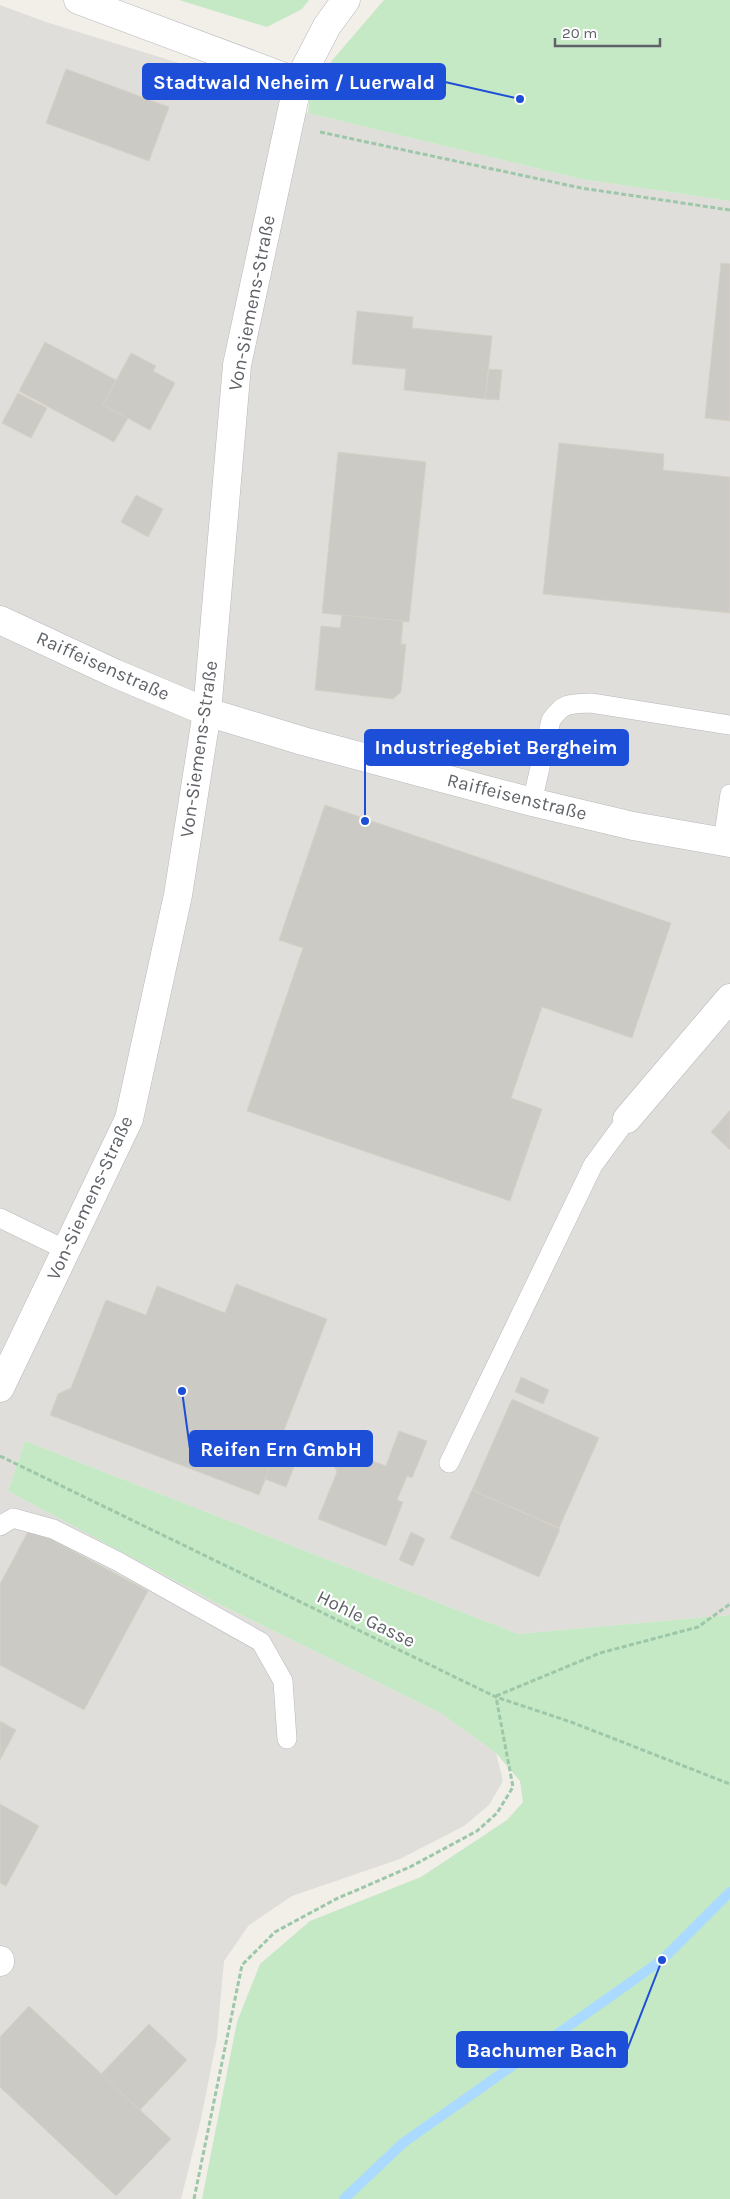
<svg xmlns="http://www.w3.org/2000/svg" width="730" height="2199" viewBox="0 0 730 2199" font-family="Karla,sans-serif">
<rect width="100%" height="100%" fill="#f1efe8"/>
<!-- industrial -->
<path fill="#e0deda" d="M 0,5 L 46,22 L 273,92 L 308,113 L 581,179 L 730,201 L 730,1615 L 518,1634 L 25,1441 L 8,1491 L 215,1602 L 442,1714 L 496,1753 L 503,1781 L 489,1805 L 464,1826 L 400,1859 L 292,1896 L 249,1925 L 224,1961 L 217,2038 L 201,2119 L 181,2199 L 0,2199 Z"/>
<!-- green -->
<g fill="#c5e8c5">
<path d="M 179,0 L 309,0 L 302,9 L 267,27 Z"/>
<path d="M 384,0 L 730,0 L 730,201 L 581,179 L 308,113 L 311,85 Z"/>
<path d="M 25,1441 L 518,1634 L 730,1615 L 730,2199 L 202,2199 L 237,2022 L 260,1964 L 310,1921 L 421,1877 L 507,1820 L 523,1802 L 520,1781 L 496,1753 L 442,1714 L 215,1602 L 8,1491 Z"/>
</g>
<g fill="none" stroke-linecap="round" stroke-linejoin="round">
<!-- stream -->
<path stroke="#aadaff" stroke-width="10" d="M 344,2199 L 403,2143 L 662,1960 L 730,1892"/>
</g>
<!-- building -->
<g fill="#cccac5" stroke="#d6d1c6">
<path d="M 66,69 L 169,107 L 149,161 L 46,123 Z"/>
<path d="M 721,263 L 730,264 L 730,421 L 705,418 Z"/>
<path d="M 357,311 L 413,317 L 412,328 L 492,336 L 485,399 L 404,390 L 406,369 L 352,364 Z"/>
<path d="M 45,342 L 116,380 L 103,405 L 128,418 L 114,442 L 19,391 Z"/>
<path d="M 131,353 L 156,366 L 153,371 L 175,383 L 150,430 L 103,405 Z"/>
<path d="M 489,369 L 502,370 L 499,400 L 485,399 Z"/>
<path d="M 18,393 L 47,408 L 31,438 L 2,423 Z"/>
<path d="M 559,443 L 664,454 L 663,470 L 730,477 L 730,613 L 543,594 Z"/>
<path d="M 338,452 L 426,462 L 409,622 L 322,613 Z"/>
<path d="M 136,495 L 163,509 L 148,537 L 121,522 Z"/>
<path d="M 342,615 L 403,621 L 401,644 L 406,644 L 401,692 L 393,699 L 315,690 L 321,626 L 340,628 Z"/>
<path d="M 325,805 L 671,923 L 632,1038 L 542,1007 L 511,1098 L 542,1109 L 510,1201 L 247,1111 L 303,948 L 279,940 Z"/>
<path d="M 730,1110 L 730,1150 L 711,1132 Z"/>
<path d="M 236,1284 L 327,1319 L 259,1495 L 50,1415 L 58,1394 L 71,1388 L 106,1300 L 146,1315 L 157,1286 L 225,1313 Z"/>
<path d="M 521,1377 L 549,1390 L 543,1404 L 515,1392 Z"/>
<path d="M 512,1399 L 599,1438 L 559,1528 L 472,1490 Z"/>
<path d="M 399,1431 L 427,1441 L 412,1478 L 407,1476 L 397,1500 L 403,1502 L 386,1546 L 318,1519 L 337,1472 L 334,1466 L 339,1453 L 345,1451 L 386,1466 Z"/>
<path d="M 276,1449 L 298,1457 L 286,1487 L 265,1479 Z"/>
<path d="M 472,1490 L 560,1529 L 539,1577 L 450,1538 Z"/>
<path d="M 30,1528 L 148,1591 L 84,1710 L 0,1665 L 0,1584 Z"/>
<path d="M 411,1532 L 425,1539 L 413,1566 L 399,1560 Z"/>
<path d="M 0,1721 L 16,1730 L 0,1760 Z"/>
<path d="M 0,1804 L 39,1826 L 6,1886 L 0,1883 Z"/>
<path d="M 29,2006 L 171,2139 L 116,2196 L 0,2087 L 0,2037 Z"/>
<path d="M 149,2024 L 187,2060 L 140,2110 L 101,2074 Z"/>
</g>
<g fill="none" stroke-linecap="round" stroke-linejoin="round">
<!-- service casing -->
<g stroke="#b5b8bc" stroke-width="20">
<g id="service">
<path d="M 532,802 L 551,720 C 564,702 570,704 591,703 L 730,725"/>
<path d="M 723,841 L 730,794"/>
<path d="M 0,1218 L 66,1250"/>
<path d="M 449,1463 L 593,1165 L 627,1119"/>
<path d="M 0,1526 L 13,1518 L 53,1529 L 117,1561 L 261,1642 L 283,1681 L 287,1739"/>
</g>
</g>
<!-- minor casing -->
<g stroke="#b5b8bc" stroke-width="29">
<g id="minor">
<path d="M 78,0 L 298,82"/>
<path d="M 0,620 L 114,673 L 207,712 L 303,741 L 532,802 L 633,826 L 730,843"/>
<path d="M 627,1119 L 730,998"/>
<path d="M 0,1388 L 129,1119 L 178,895 L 207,712 L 237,365 L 298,82 L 327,26 L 346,0"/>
<path d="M 0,1960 L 0,1962"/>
</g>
</g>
<!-- path -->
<g stroke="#9cc7a9" stroke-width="3" stroke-dasharray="5 2.5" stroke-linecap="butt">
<path d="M 320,132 L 581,188 L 730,210"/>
<path d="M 0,1456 L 496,1697 L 571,1722 L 730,1784"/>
<path d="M 496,1696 L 600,1653 L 698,1627 L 730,1604"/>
<path d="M 194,2199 L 242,1965 L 275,1932 L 336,1899 L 410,1867 L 477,1831 L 497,1813 L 513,1787 L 496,1697"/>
</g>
<!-- service -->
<use href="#service" stroke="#fff" stroke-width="19"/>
<!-- minor -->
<use href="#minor" stroke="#fff" stroke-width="28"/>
</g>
<g text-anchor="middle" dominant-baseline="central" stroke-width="4.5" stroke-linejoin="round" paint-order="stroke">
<!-- street labels -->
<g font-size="19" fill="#5f6368" stroke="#fff">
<text transform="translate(252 303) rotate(-79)">Von-Siemens-Straße</text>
<text transform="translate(103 666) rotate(24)">Raiffeisenstraße</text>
<text transform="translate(199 749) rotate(-82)">Von-Siemens-Straße</text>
<text transform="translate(517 797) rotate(14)">Raiffeisenstraße</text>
<text transform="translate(90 1198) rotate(-65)">Von-Siemens-Straße</text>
<text transform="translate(366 1619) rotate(26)">Hohle Gasse</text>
</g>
</g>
<!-- callouts -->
<path fill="none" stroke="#1d4ed8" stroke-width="2" d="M520 99L445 82M365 821L365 747M182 1391L190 1449M662 1960L627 2050"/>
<g fill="#1d4ed8" stroke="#fff" stroke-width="2">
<circle cx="520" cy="99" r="5"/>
<circle cx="365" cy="821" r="5"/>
<circle cx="182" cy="1391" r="5"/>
<circle cx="662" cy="1960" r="5"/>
</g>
<g fill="#1d4ed8" stroke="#1d4ed8" stroke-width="2">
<rect x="143" y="64" width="302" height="35" rx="5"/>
<rect x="365" y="730" width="263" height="35" rx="5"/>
<rect x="190" y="1431" width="182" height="35" rx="5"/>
<rect x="457" y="2032" width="170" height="35" rx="5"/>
</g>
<g font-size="20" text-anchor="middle" font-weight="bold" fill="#fff">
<text x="294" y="89">Stadtwald Neheim / Luerwald</text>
<text x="496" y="754">Industriegebiet Bergheim</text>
<text x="281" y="1456">Reifen Ern GmbH</text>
<text x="542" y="2057">Bachumer Bach</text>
</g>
<!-- scale -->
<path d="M555 38v8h105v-8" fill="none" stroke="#5f6368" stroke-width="2.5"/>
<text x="562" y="38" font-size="15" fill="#5f6368" stroke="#ffffff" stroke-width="4" paint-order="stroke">20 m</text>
</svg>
